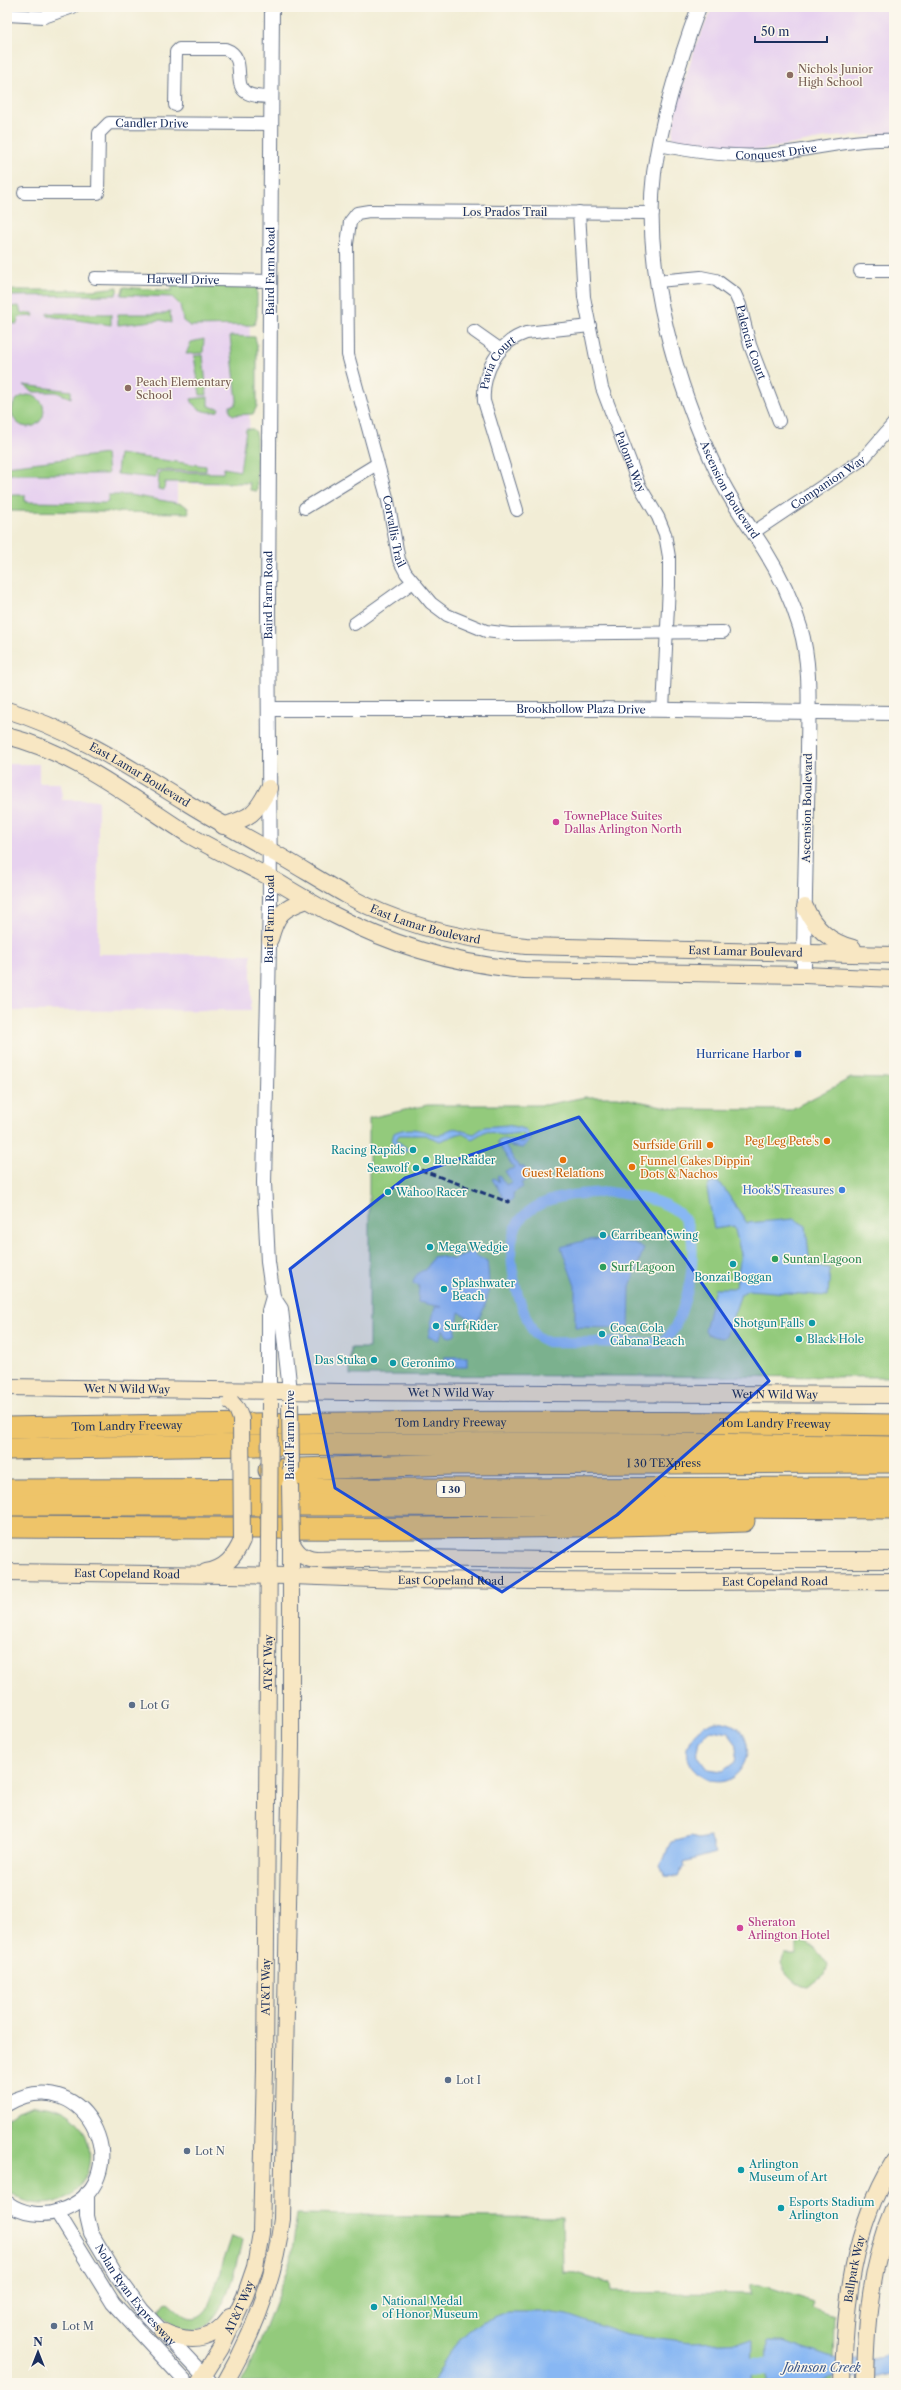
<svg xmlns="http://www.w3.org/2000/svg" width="901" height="2390" viewBox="0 0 901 2390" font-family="'Libre Caslon Text',serif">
<rect width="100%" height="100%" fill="#fbf7ec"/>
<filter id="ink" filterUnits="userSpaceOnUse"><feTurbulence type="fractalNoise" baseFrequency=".025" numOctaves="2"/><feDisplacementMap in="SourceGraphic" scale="8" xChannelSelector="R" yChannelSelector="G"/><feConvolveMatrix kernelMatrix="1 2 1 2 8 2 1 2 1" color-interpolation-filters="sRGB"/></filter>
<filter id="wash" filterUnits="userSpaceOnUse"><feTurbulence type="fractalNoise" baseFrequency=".012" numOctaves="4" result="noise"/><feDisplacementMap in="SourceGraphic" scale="16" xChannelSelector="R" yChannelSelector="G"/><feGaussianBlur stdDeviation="0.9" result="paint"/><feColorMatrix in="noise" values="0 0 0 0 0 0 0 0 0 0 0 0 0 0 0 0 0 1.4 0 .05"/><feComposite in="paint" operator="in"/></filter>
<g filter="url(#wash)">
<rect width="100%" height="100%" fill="#f2edd6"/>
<!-- built -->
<g fill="#e7d2ef">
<path d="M 713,7 L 894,7 L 894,134 L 832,137 L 760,150 L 722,149 L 672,140 L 676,107 L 697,42 Z"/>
<path d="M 7,291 L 250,293 L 249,484 L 177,484 L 177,511 L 7,510 Z"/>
<path d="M 7,764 L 39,764 L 39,783 L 61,783 L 62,800 L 98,800 L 98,954 L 251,954 L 251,1010 L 7,1011 Z"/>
</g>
<!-- green -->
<g fill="#93ca7c" stroke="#577c6d">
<path d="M 172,284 L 257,287 L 257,317 L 254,325 L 190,326 L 183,321 L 180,305 L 172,297 L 121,295 L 124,287 L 172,291 Z"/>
<path d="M 118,287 L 116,295 L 7,296 L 7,291 L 15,290 L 93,290 Z"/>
<path d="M 19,306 L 21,313 L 33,313 L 34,316 L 19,317 L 17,324 L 7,323 L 7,307 Z"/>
<path d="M 170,311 L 171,323 L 161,320 L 118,325 L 118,314 L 163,314 Z"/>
<path d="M 48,313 L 111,314 L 111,325 L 48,316 Z"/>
<path d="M 230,336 L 255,337 L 257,345 L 257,406 L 253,414 L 233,415 L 230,412 L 230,406 L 235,405 L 237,401 Z"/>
<path d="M 204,339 L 203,353 L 186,354 L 191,342 Z"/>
<path d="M 203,355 L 207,395 L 200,395 L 194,356 Z"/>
<path d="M 23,385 L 71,391 L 71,398 L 56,392 L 34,392 Z"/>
<circle cx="28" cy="411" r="16"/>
<path d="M 208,397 L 208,405 L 214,408 L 219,408 L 218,411 C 207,414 194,410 191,399 Z"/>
<path d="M 246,429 L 253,429 L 256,432 L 257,491 L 250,490 L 249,483 L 165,482 L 164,490 L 158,489 L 159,472 L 223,473 L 224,468 L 240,471 Z"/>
<path d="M 106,454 L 108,474 L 7,474 L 7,466 Z"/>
<path d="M 119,454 L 206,466 L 206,471 L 157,470 L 155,478 L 117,474 Z"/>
<path d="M 7,495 L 25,495 L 25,502 L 105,503 L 108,502 L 108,495 L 130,495 L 183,504 L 188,508 L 189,513 L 7,511 Z"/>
<path d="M 851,1078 L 887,1079 L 894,1083 L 892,1085 L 894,1089 L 894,1377 L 350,1375 L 351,1348 L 369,1348 L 369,1118 L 427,1105 L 545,1105 L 585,1097 L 618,1097 L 677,1109 L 790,1110 Z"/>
<path d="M 803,1941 C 812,1943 825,1956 827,1965 L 824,1974 L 808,1987 C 798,1987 784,1973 781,1964 L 785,1954 L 797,1954 L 797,1943 Z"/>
<path d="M 35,2105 C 106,2104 107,2202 43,2204 C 30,2204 17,2199 7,2190 L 7,2118 L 17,2111 Z"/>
<path d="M 297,2214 L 562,2218 L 563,2272 L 576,2273 L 610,2283 L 611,2292 L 751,2294 L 751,2285 L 769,2287 L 813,2302 L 811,2308 L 834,2316 L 833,2383 L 241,2383 L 250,2367 L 285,2277 L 291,2260 Z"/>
<path d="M 232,2236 L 242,2240 C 234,2277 213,2371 159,2312 L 165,2303 L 168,2302 C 181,2313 193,2328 208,2308 Z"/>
</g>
<!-- water -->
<g fill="#88b7f3" stroke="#5273a8" fill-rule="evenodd">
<path d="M 507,1125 L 525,1129 L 530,1137 L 529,1142 L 522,1148 L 505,1145 L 518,1166 L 524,1167 L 530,1178 L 521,1183 L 523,1187 L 513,1193 L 513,1199 L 510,1201 L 503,1197 L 492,1179 L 494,1178 L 499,1182 L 497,1176 L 499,1175 L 506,1185 L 512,1182 L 505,1171 L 514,1168 L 498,1144 L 498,1141 L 504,1139 L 522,1143 L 526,1138 L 523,1133 L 502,1135 L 486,1131 L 472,1139 L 461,1133 L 440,1141 L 425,1135 L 399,1135 L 396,1140 L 407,1148 L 406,1152 L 396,1147 L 392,1141 L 394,1133 C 410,1125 424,1131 439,1136 C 458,1123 454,1130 474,1134 L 484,1127 Z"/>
<path d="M 717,1182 L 721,1184 L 747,1223 L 794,1219 L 806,1226 L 810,1266 L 830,1268 L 828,1296 L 748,1290 L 741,1294 L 726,1336 L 722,1338 L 708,1335 L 705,1331 L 715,1288 L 732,1288 L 736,1286 L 741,1254 L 734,1226 L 714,1229 L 707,1189 L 710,1183 Z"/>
<path d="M 607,1239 L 631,1243 L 644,1248 L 630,1286 L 629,1328 L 575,1327 L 575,1286 L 561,1247 L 587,1240 Z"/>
<path d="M 472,1251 L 476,1256 L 487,1261 C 490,1284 490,1303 476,1322 L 459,1312 L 455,1334 L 451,1337 L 447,1336 L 443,1329 L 439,1340 L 428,1337 L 435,1307 L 442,1307 L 418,1302 L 419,1286 L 413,1283 C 415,1275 419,1271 426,1270 L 433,1257 L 439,1256 L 454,1260 Z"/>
<rect x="445" y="1357" width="22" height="10"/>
<path d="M 716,1721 C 775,1724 740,1809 697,1773 C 674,1753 693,1727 716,1721 ZM 712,1730 L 728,1733 L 737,1745 L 735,1762 L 723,1771 L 707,1769 L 697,1756 L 700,1740 Z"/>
<path d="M 691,1837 L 698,1839 L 709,1837 L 716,1853 L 684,1862 L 685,1867 L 681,1870 L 678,1877 L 665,1876 L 660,1866 C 666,1858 666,1850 671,1842 Z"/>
<path d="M 508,2312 L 546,2312 L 567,2315 L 626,2335 L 691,2343 L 753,2341 L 752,2383 L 433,2383 C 451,2345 467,2323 508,2312 Z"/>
<path d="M 768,2341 L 783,2341 L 832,2358 L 843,2359 L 880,2359 L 894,2351 L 894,2373 L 879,2377 L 831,2378 L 817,2383 L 767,2383 Z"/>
</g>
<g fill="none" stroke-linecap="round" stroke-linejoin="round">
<!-- canal -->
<path stroke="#88b7f3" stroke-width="10" d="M 610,1192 C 631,1195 672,1200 685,1220 C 702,1246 687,1312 669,1336 C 666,1339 662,1341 659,1343 L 548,1342 C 544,1340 538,1338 535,1334 C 532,1331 530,1325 528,1321 C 516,1295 501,1243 521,1219 C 541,1195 582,1193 610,1192 Z"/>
<!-- river -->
<path stroke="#88b7f3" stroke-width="17" d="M 729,2369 L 752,2366 L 791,2368"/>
</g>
</g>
<g filter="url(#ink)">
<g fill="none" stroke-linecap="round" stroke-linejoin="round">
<!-- minor casing -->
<g stroke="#667288" stroke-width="14">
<g id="minor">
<path d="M 7,15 L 44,17 L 73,7"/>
<path d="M 175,105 L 176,52 L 179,49 L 225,49 C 249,57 231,85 247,93 C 254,97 264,97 272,97"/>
<path id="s1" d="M 659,145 C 694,152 728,157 763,155 C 804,152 854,138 894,140"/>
<path id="s2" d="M 24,193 L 98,193 L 99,133 L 109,123 L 272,124"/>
<path id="s3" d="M 579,212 L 584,297 L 602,388 L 639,485 L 658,517 L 665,534 L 669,557 L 669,586 L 663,710"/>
<path id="s4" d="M 653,213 L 369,211 L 357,213 L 350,222 L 347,244 L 348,355 L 388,501 L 399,560 L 406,573 L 431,603 L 447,615 L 486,631 L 510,634 L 723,632"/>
<path d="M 860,271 L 894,271"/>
<path id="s5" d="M 95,278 L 271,281"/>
<path id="s6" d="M 658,281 L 701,277 L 716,280 L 735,294 L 740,305 L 750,345 L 779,421"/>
<path d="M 474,331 L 501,350"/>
<path d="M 305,508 L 377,464"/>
<path id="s7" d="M 517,510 L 484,401 C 482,373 498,342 526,333 L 590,326"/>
<path id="s8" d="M 754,532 L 863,459 L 894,423"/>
<path d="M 354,624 L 413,582"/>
</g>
</g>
<!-- tertiary casing -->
<g stroke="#667288" stroke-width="16">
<g id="tertiary">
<path id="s9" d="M 699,7 C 679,61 662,115 654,173 C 642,271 677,388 719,476 C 731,502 749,525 764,549 C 779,573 792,600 800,627 C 812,666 808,712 808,753 C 807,827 804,901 804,975"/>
<path id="s10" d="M 269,709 L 599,709 L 894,713"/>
<path d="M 273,1297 L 281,1309 L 290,1391"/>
<path id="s11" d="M 269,1391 L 269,1311 L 273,1297 L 268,1262 L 264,1183 L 270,899 L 268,604 L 272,7"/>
<path d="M 7,2104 C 89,2057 143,2184 59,2211 C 42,2217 22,2214 7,2203"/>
<path id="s12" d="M 87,2193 L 87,2216 L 91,2233 L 116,2275 L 142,2310 L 211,2383"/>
<path d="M 57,2212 L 113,2303 L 187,2383"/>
</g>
</g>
<!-- secondary casing -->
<g stroke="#667288" stroke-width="18">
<g id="secondary">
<path id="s13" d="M 7,710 C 72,730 127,766 184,801 C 212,819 242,834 271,851 C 296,865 321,881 346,895 C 401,926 464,940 526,946 L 894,955"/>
<path d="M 7,736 C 75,753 131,798 189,835 C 215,850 242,863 269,877 C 291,890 312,903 334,915 C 393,946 458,964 524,970 L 804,975 L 894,979"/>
<path d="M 223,826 C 251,817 255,815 269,788"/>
<path d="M 805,907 C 815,929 830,942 853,948"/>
<path d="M 270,939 C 277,913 282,909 307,900"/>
<path id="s14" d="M 7,1387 L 344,1392 L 894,1395"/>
<path d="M 291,1541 C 296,1552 302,1558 315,1560 L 412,1558 L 548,1560 L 894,1560"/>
<path id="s15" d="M 7,1572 L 292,1576 L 400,1580 L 684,1582 L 894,1581"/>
<path d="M 206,1572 C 225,1569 235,1557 242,1540"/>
<path d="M 162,2331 C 189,2344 212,2342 230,2317"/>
<path id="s16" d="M 199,2383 L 221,2348 L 245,2296 L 255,2267 L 261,2233 L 265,2069 L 269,1541"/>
<path d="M 225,2383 C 254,2333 275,2277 282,2219 L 291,1746 L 291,1541"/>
<path id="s17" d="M 843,2383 C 845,2304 852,2230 894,2161"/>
<path d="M 865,2383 C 866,2323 870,2266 894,2210"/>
</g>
</g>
<!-- motorway casing -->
<g stroke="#667288" stroke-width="23">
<g id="motorway">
<path id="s18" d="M 7,1428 C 303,1422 598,1420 894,1425"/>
<path d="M 7,1449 C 303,1443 598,1441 894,1447"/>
<path id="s19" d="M 269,1470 L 452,1464 L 894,1462"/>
<path d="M 7,1490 L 894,1488"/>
<path d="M 7,1505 L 363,1505 L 894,1508"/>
<path d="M 7,1527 C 253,1528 499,1531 744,1521"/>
</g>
</g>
<!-- minor -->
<use href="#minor" stroke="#fff" stroke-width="12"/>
<!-- tertiary -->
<use href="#tertiary" stroke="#fff" stroke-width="14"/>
<!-- secondary -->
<use href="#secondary" stroke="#f8e7c3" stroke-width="16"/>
<!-- motorway -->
<use href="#motorway" stroke="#eec469" stroke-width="21"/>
<!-- rail -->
<path stroke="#1b2f5e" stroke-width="3" stroke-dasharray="6 3" stroke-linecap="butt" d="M 421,1170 L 508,1202 L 510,1200"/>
<!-- secondary-bridge casing -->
<g stroke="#667288" stroke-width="18" stroke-linecap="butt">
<g id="secondary-bridge">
<path d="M 231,1402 L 237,1409 L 241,1419 L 242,1540"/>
<path d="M 290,1404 L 291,1469"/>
<path d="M 290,1485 L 291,1541"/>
<path d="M 269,1541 L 270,1403"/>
</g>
</g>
<!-- secondary-bridge -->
<use href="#secondary-bridge" stroke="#f8e7c3" stroke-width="16"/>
</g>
</g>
<!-- marked area -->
<path fill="#1d4ed8" fill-opacity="0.2" stroke="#1d4ed8" stroke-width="3" stroke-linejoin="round" d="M 579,1117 L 686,1260 L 769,1381 L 617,1515 L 502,1592 L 335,1488 L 290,1269 L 405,1178 Z"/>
<!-- markers -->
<g fill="#8d6e63" stroke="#fbf7ec" stroke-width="1.5">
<circle cx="790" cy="75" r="4"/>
<circle cx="128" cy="388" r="4"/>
</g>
<g fill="#d1479c" stroke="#fbf7ec" stroke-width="1.5">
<circle cx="556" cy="822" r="4"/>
<circle cx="740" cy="1928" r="4"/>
</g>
<rect fill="#1a4fb4" stroke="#fbf7ec" stroke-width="1.5" x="794" y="1050" width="8" height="8" rx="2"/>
<g fill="#e8710a" stroke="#fbf7ec" stroke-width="1.5">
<circle cx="827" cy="1141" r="4"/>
<circle cx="710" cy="1145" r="4"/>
<circle cx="563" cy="1160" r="4"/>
<circle cx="632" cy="1167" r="4"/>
</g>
<g fill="#0f9aa8" stroke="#fbf7ec" stroke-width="1.5">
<circle cx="413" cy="1150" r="4"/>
<circle cx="426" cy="1160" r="4"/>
<circle cx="416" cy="1168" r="4"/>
<circle cx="388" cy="1192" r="4"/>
<circle cx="603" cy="1235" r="4"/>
<circle cx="430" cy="1247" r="4"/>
<circle cx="733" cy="1264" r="4"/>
<circle cx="444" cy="1289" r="4"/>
<circle cx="812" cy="1323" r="4"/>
<circle cx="436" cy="1326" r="4"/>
<circle cx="602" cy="1334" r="4"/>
<circle cx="799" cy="1339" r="4"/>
<circle cx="374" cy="1360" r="4"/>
<circle cx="393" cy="1363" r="4"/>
<circle cx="741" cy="2170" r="4"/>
<circle cx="781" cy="2208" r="4"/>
<circle cx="374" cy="2307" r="4"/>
</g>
<circle fill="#3f7fe0" stroke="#fbf7ec" stroke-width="1.5" cx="842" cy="1190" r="4"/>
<g fill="#2e9e5b" stroke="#fbf7ec" stroke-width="1.5">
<circle cx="775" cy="1259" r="4"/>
<circle cx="603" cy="1267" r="4"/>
</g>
<g fill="#5c6f8a" stroke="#fbf7ec" stroke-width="1.5">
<circle cx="132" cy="1705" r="4"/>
<circle cx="448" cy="2080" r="4"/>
<circle cx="187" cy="2151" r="4"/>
<circle cx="54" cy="2326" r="4"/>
</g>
<g text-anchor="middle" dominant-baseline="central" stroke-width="3" stroke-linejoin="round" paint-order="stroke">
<!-- shield labels -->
<rect fill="#fbf7ec" stroke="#5e6b89" stroke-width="1" x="437" y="1481" width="28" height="16" rx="3"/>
<g font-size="10" font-weight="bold" fill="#1b2f5e">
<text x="451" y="1489">I 30</text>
</g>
<!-- education labels -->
<g font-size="11" fill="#785e54" stroke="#fbf7ec" text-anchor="start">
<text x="798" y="69">Nichols Junior<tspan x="798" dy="13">High School</tspan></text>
<text x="136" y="382">Peach Elementary<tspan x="136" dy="13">School</tspan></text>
</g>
<!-- street labels -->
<g font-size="11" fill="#1b2f5e" stroke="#fbf7ec">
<text stroke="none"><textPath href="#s2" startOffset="191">Candler Drive</textPath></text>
<text stroke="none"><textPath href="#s1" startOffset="118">Conquest Drive</textPath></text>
<text x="505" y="212">Los Prados Trail</text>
<text stroke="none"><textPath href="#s11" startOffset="1121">Baird Farm Road</textPath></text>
<text stroke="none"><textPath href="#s5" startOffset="88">Harwell Drive</textPath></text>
<text stroke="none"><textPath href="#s6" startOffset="133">Palencia Court</textPath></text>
<text stroke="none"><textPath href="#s7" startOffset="156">Pavia Court</textPath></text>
<text stroke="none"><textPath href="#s3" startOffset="257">Paloma Way</textPath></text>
<text stroke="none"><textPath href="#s8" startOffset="89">Companion Way</textPath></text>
<text stroke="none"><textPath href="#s9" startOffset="503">Ascension Boulevard</textPath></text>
<text stroke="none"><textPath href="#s4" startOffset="623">Corvallis Trail</textPath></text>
<text stroke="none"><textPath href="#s11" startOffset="797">Baird Farm Road</textPath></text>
<text stroke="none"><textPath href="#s10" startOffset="312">Brookhollow Plaza Drive</textPath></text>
<text stroke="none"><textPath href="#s13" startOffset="148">East Lamar Boulevard</textPath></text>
<text transform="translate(807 808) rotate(-89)">Ascension Boulevard</text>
<text stroke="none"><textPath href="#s11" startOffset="473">Baird Farm Road</textPath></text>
<text stroke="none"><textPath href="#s13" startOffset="472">East Lamar Boulevard</textPath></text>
<text stroke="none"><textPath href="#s13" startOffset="795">East Lamar Boulevard</textPath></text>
<text stroke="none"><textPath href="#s14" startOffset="120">Wet N Wild Way</textPath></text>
<text stroke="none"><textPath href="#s14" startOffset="444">Wet N Wild Way</textPath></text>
<text stroke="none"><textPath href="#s14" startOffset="768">Wet N Wild Way</textPath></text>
<text stroke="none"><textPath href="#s18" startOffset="444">Tom Landry Freeway</textPath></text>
<text stroke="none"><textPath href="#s18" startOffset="768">Tom Landry Freeway</textPath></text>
<text stroke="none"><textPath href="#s18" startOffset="120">Tom Landry Freeway</textPath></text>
<text transform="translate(290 1435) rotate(-90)">Baird Farm Drive</text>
<text stroke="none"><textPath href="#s19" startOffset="395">I 30 TEXpress</textPath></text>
<text stroke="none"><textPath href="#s15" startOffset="120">East Copeland Road</textPath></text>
<text stroke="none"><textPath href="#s15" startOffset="444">East Copeland Road</textPath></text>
<text stroke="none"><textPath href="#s15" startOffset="768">East Copeland Road</textPath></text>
<text stroke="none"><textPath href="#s16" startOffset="734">AT&amp;T Way</textPath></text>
<text stroke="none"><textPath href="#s16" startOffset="410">AT&amp;T Way</textPath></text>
<text stroke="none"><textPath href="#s17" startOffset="115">Ballpark Way</textPath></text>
<text stroke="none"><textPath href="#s12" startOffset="117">Nolan Ryan Expressway</textPath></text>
<text stroke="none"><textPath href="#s16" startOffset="86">AT&amp;T Way</textPath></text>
</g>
<!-- hotel labels -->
<g font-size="11" fill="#b23c85" stroke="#fbf7ec" text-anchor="start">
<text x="564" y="816">TownePlace Suites<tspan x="564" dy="13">Dallas Arlington North</tspan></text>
<text x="748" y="1922">Sheraton<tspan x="748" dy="13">Arlington Hotel</tspan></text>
</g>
<!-- transit labels -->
<g font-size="11" fill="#164399" stroke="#fbf7ec" text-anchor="end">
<text x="790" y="1054">Hurricane Harbor</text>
</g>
<!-- food labels -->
<g font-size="11" fill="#c56008" stroke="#fbf7ec" text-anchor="end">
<text x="819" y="1141">Peg Leg Pete's</text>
<text x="702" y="1145">Surfside Grill</text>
<text x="640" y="1161" text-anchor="start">Funnel Cakes Dippin'<tspan x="640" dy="13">Dots &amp; Nachos</tspan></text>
<text x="563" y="1173" text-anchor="middle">Guest Relations</text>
</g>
<!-- culture labels -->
<g font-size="11" fill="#0d838f" stroke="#fbf7ec" text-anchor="start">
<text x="405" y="1150" text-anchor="end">Racing Rapids</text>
<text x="434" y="1160">Blue Raider</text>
<text x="408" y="1168" text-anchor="end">Seawolf</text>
<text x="396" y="1192">Wahoo Racer</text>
<text x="611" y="1235">Carribean Swing</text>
<text x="438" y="1247">Mega Wedgie</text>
<text x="733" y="1277" text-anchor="middle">Bonzai Boggan</text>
<text x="452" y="1283">Splashwater<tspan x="452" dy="13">Beach</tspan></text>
<text x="804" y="1323" text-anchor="end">Shotgun Falls</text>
<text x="444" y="1326">Surf Rider</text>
<text x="610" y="1328">Coca Cola<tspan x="610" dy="13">Cabana Beach</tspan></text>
<text x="807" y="1339">Black Hole</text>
<text x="366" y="1360" text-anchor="end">Das Stuka</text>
<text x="401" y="1363">Geronimo</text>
<text x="749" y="2164">Arlington<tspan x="749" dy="13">Museum of Art</tspan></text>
<text x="789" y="2202">Esports Stadium<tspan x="789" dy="13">Arlington</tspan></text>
<text x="382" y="2301">National Medal<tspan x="382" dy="13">of Honor Museum</tspan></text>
</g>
<!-- shop labels -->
<g font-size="11" fill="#366cbe" stroke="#fbf7ec" text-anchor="end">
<text x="834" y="1190">Hook'S Treasures</text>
</g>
<!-- leisure labels -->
<g font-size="11" fill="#27864d" stroke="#fbf7ec" text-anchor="start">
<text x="783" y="1259">Suntan Lagoon</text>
<text x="611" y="1267">Surf Lagoon</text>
</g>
<!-- service labels -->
<g font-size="11" fill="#4e5e75" stroke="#fbf7ec" text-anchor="start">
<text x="140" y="1705">Lot G</text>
<text x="456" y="2080">Lot I</text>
<text x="195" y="2151">Lot N</text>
<text x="62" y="2326">Lot M</text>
</g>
<!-- water labels -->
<g font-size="12" font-style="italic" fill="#3c588b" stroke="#fbf7ec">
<text x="822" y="2367">Johnson Creek</text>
</g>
</g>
<!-- margin -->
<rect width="901" height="2390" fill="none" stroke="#fbf7ec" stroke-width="24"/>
<!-- north arrow -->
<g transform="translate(38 2352)" stroke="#fbf7ec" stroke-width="3" paint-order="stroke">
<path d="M0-3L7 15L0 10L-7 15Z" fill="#1b2f5e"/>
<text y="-6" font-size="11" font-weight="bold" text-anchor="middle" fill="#1b2f5e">N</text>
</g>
<!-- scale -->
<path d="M755 36v6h72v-6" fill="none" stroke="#1b2f5e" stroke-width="2"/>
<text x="761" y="36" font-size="12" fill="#1b2f5e" stroke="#fbf7ec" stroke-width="3" paint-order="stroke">50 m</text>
</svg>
